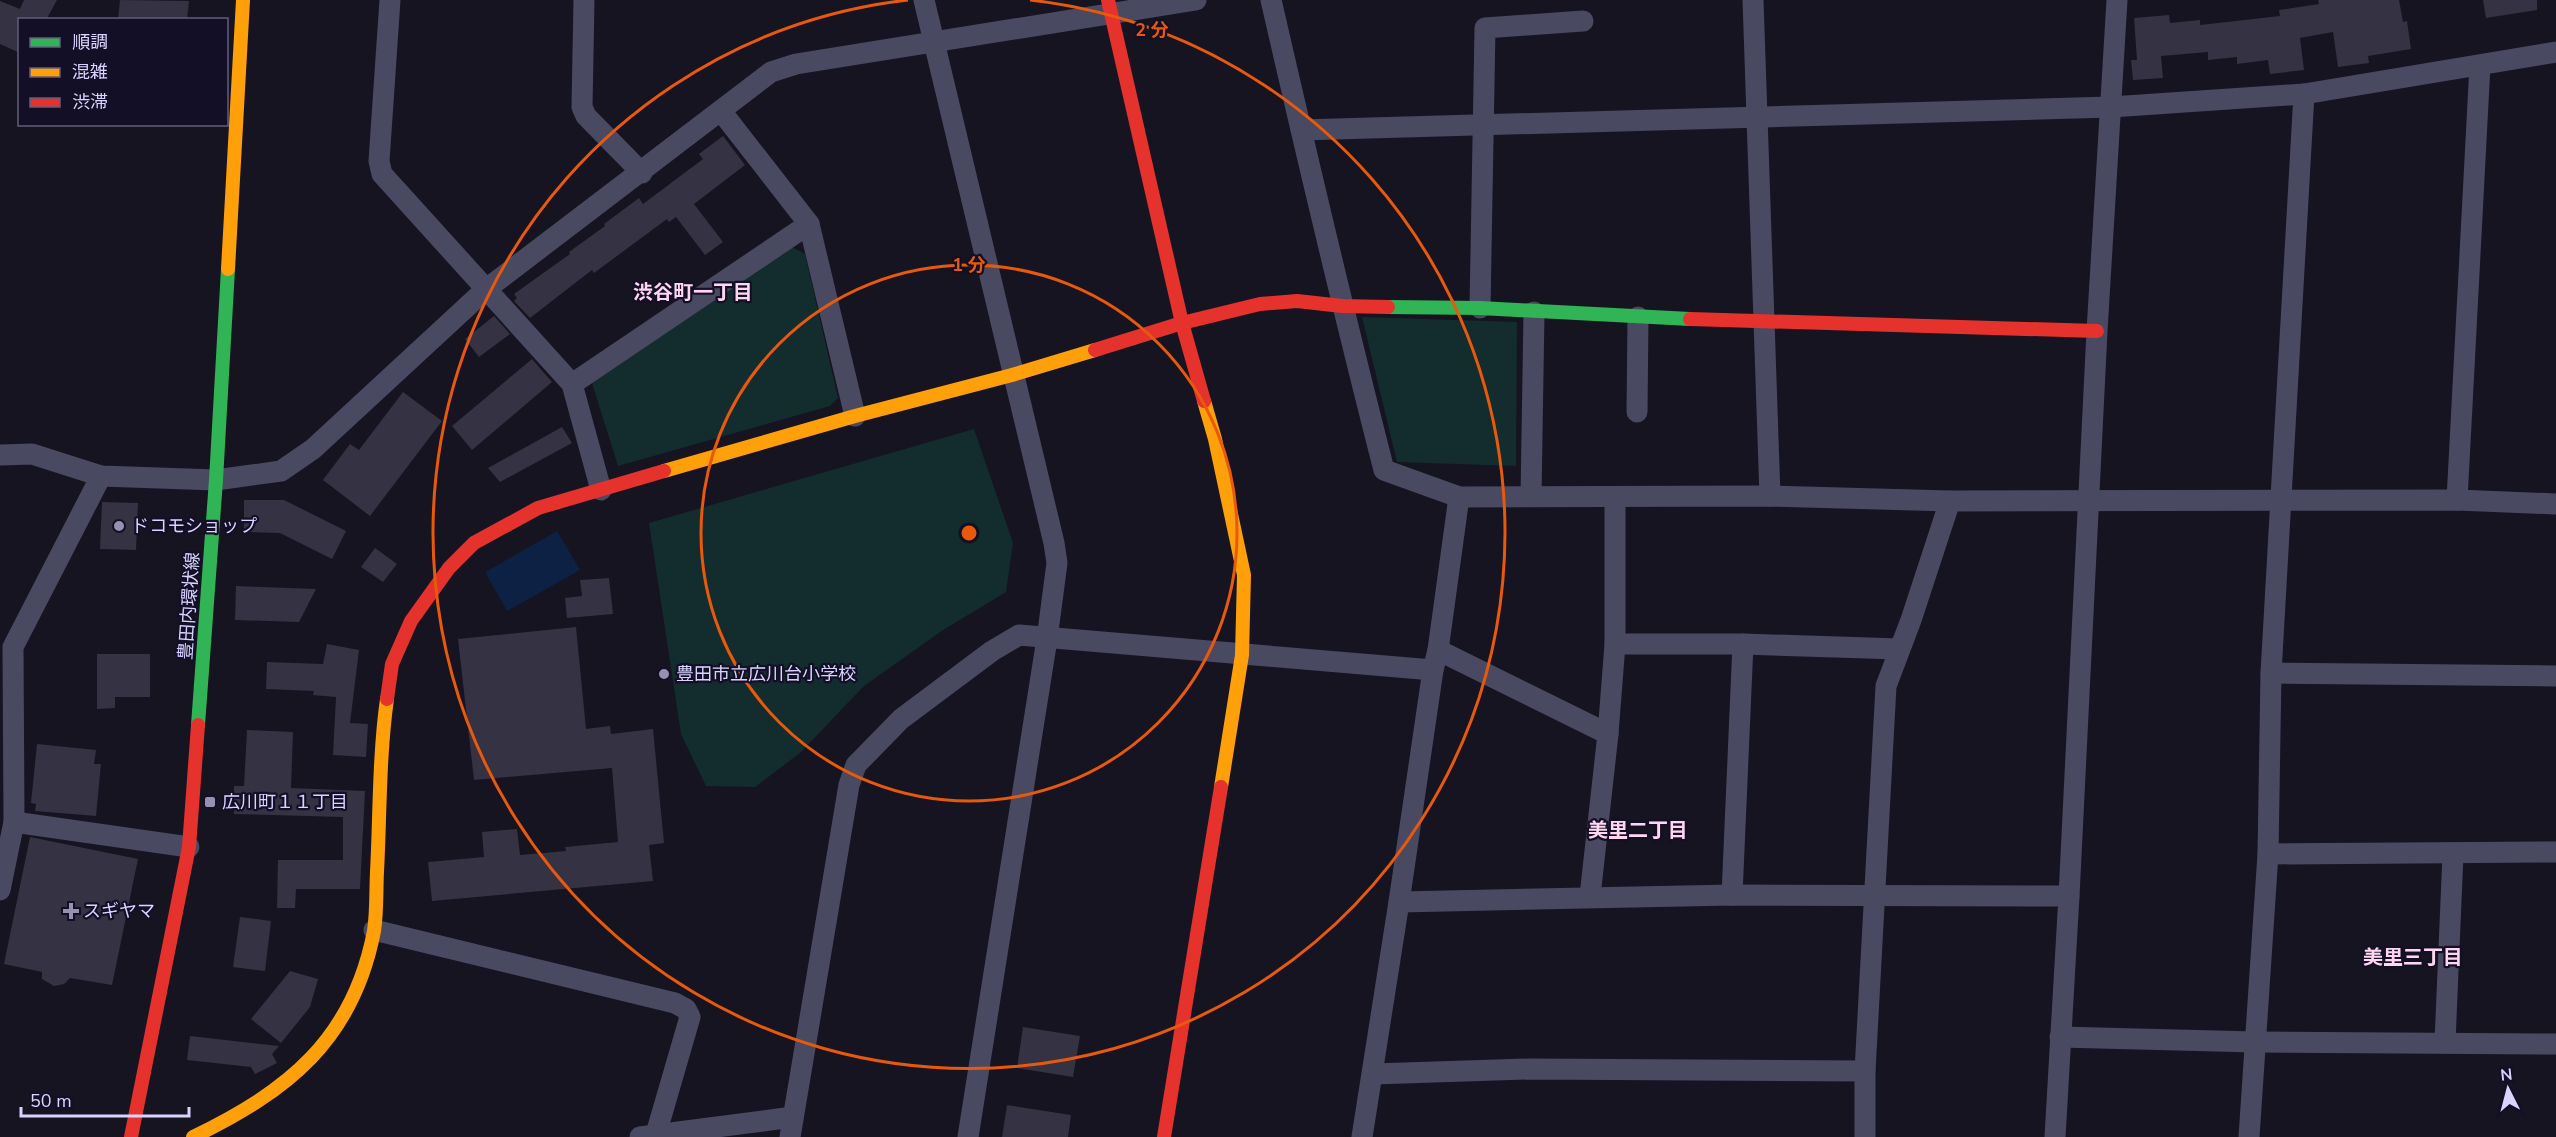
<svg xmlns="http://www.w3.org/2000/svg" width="2556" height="1137" viewBox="0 0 2556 1137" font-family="'Nunito Sans','Noto Sans JP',sans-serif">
<rect width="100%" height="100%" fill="#161421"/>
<!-- green -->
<g fill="#132c2d">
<path d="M 790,246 L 805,254 L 838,398 L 830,406 L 618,466 L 592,383 Z"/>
<path d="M 1362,317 L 1517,322 L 1516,466 L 1397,462 Z"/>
<path d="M 974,429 L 1013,543 L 1006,592 L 943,630 L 864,686 L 800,753 L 755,787 L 706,786 L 681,734 L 649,523 Z"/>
</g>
<!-- water -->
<path fill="#0d2144" d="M 557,531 L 580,570 L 507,611 L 485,572 Z"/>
<!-- building -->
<g fill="#343243">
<path d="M 24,0 L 57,0 L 46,20 L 20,20 L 20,53 L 0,44 L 0,1 L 20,9 Z"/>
<path d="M 120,0 L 189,1 L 187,20 L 118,20 Z"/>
<path d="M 2318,0 L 2399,0 L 2403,22 L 2407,21 L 2411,49 L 2368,56 L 2369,63 L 2338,67 L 2333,32 L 2300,38 L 2304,70 L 2270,74 L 2268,60 L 2237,64 L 2237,57 L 2208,60 L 2208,52 L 2161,56 L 2163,78 L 2133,80 L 2131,60 L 2137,60 L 2134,18 L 2169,15 L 2170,23 L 2200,20 L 2200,25 L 2280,16 L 2279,10 L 2319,4 Z"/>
<path d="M 2483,0 L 2537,0 L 2537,10 L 2486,18 Z"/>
<path d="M 723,136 L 745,165 L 694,204 L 723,242 L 705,255 L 676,217 L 669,222 L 667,219 L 594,273 L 592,270 L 530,318 L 514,301 L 517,298 L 514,294 L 570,254 L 569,252 L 605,226 L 604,224 L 639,198 L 643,204 L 703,159 L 699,154 Z"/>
<path d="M 494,316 L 510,334 L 479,357 L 465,339 Z"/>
<path d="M 532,359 L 552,382 L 472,450 L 452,426 Z"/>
<path d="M 403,392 L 442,421 L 370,516 L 323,480 L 350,444 L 359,450 Z"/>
<path d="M 562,427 L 572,443 L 500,482 L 488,468 Z"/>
<path d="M 244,500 L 284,500 L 346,531 L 332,559 L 280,533 L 244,532 Z"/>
<path d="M 102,502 L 138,503 L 136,550 L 100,549 Z"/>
<path d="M 375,548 L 397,564 L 383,582 L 361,567 Z"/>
<path d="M 609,578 L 613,614 L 567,618 L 565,598 L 582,596 L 580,580 Z"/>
<path d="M 236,586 L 316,589 L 299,622 L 235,620 Z"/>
<path d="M 576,627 L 586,729 L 610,726 L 611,734 L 653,729 L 664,843 L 649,845 L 653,881 L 432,901 L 428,862 L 484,857 L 482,832 L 517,829 L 520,855 L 566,851 L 565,847 L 618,842 L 612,768 L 474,780 L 458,639 Z"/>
<path d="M 327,644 L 359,650 L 350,723 L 368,724 L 366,757 L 333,755 L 336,697 L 313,695 L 314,691 L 266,689 L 267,662 L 323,664 Z"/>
<path d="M 97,654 L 150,654 L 150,697 L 115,697 L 115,708 L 97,709 Z"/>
<path d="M 247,730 L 293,732 L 291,788 L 365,791 L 360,889 L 296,889 L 295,908 L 277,908 L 278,860 L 343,860 L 343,817 L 234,814 L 234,786 L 244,786 Z"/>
<path d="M 37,744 L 96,750 L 94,764 L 101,764 L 96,816 L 35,811 L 36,804 L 31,803 Z"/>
<path d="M 30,837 L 138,859 L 112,985 L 70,978 L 64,984 L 54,986 L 42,979 L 42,972 L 4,964 Z"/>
<path d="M 240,917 L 271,921 L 265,971 L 233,967 Z"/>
<path d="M 290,971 L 318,979 L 310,1007 L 281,1043 L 251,1019 Z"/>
<path d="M 1023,1027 L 1080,1036 L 1073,1077 L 1017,1068 Z"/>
<path d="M 190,1036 L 279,1046 L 272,1054 L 277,1063 L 255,1074 L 251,1067 L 187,1060 Z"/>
<path d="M 1007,1105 L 1071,1115 L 1068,1137 L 1002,1137 Z"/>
</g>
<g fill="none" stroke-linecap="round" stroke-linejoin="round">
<!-- street -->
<g stroke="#4a4962" stroke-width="21">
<path d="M 390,0 L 379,161 L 382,174 L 572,384 L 601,490"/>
<path d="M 584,0 L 582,107 L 586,116 L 642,173"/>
<path d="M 924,0 L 1054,543 L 1057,563 L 1047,639 L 968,1137"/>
<path d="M 1271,0 C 1307,157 1344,314 1384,470 L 1459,497 L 1770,496 L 1950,501 L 2457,500 L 2556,504"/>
<path d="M 1753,0 L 1770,496"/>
<path d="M 721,111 L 809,224 L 855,416"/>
<path d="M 1301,130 L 2111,107 L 2304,94 L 2556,52"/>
<path d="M 1480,308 L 1485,28 L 1583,21"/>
<path d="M 572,384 L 809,224"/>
<path d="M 1637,412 L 1638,317"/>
<path d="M 0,455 L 32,454 L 101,476 L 216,480 L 281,471 L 313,449 L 485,290 L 771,72 L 796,64 L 1196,0"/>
<path d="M 1531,496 L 1534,312"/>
<path d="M 2457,500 L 2480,65"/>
<path d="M 1615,644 L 1743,644 L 1899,649"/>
<path d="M 1438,650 L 1608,734"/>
<path d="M 2271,673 L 2556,676"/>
<path d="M 14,822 L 189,847"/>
<path d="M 2268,854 L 2556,852"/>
<path d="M 0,890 L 14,822 L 13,647 L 101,476"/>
<path d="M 1732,895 L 1743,644"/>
<path d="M 1590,896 L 1608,734 L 1615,644 L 1615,497"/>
<path d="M 1399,902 L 1732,895 L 2069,896"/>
<path d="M 374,930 L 675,1003 L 686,1009 L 690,1017 L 656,1134"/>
<path d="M 2060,1037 L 2255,1042 L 2556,1044"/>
<path d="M 2445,1042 L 2453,854"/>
<path d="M 1373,1074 L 1529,1069 L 1865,1071"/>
<path d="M 640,1137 L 793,1117"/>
<path d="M 790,1137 L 849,785 L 856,765 L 901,719 L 992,651 L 1019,635 L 1433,670"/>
<path d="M 1362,1137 L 1399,902 L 1433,670 L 1438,650 L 1459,497"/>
<path d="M 1865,1137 L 1865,1071 L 1886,686 L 1911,620 L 1950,501"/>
<path d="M 2055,1137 L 2069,896 L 2097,331 L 2117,0"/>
<path d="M 2249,1137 L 2268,854 L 2271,673 L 2304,94"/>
</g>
<!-- fast -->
<g stroke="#30b455" stroke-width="14">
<path d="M 1388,307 L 1480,308 L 1690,319"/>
<path d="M 198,725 L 216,480 L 228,269"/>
</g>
<!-- slow -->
<g stroke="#ff9f0a" stroke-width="14">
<path d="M 228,269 L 243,0"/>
<path d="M 1204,401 L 1215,439 L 1244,575 L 1242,655 L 1221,787"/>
<path d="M 664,471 L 855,416 L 1012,375 L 1095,350"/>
<path d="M 193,1137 C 288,1091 353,1040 374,931 C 377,912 376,891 377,872 C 380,815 379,756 387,699"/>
</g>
<!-- jam -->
<g stroke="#e5322d" stroke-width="14">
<path d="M 1108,0 L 1182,323 L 1204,401"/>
<path d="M 1690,319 L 2097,331"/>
<path d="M 1095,350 L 1182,323 L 1260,304 L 1297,301 L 1342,306 L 1388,307"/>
<path d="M 387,699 L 392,664 L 411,621 L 449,568 L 474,543 L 538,508 L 664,471"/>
<path d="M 131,1137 L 189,847 L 198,725"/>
<path d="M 1164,1137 L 1221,787"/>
</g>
</g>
<!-- distance rings -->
<g fill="none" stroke="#e8590c" stroke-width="3">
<circle cx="969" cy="533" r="268"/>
<path d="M1030 0A536 536 0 1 1 908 0"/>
</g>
<!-- markers -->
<g fill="#9591b1" stroke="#130f26" stroke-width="2">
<circle cx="119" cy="526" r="6"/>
<circle cx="664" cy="674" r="6"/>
<rect x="204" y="796" width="12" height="12" rx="3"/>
<path d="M68 902h6v6h6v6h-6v6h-6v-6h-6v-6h6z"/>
</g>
<g text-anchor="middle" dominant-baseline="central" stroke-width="4.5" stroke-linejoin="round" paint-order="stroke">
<!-- poi labels -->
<g font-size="18" fill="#d9d4ff" stroke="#130f26" text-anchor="start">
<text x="131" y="526">ドコモショップ</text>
<text x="676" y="674">豊田市立広川台小学校</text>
<text x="222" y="802">広川町１１丁目</text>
<text x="83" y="911">スギヤマ</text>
</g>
<!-- street labels -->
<g font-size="18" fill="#d9d4ff" stroke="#130f26">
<text transform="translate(189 606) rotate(-86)">豊田内環状線</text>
</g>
<!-- neighbourhood labels -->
<g font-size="20" font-weight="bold" fill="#ffd6f0" stroke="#130f26">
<text x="693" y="292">渋谷町一丁目</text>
<text x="1638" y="830">美里二丁目</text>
<text x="2413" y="957">美里三丁目</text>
</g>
</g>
<circle cx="969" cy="533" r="9" fill="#e8590c" stroke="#130f26" stroke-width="3"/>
<g font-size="18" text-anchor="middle" font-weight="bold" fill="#e8590c" stroke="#130f26" stroke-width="4.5" stroke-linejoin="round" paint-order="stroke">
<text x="1152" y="36">2 分</text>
<text x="969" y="271">1 分</text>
</g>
<!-- legend -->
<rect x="18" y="18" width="210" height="108" fill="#130f26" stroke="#625e7d" stroke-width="1.5"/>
<rect x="30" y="38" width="30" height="9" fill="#30b455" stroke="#625e7d" stroke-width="1.5"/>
<text x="72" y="48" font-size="18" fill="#d9d4ff">順調</text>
<rect x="30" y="68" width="30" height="9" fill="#ff9f0a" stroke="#625e7d" stroke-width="1.5"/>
<text x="72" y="78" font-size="18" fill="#d9d4ff">混雑</text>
<rect x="30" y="98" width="30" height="9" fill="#e5322d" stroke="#625e7d" stroke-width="1.5"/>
<text x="72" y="108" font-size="18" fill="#d9d4ff">渋滞</text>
<!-- north arrow -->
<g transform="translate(2508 1089) rotate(354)" stroke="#130f26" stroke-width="4.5" paint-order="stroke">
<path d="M0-4.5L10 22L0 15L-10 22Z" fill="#d9d4ff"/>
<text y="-9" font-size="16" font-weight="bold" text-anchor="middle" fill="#d9d4ff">N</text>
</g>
<!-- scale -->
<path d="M21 1107v9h168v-9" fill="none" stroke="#d9d4ff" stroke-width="3"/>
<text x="30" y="1107" font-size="18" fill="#d9d4ff" stroke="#130f26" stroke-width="4.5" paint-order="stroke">50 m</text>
</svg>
